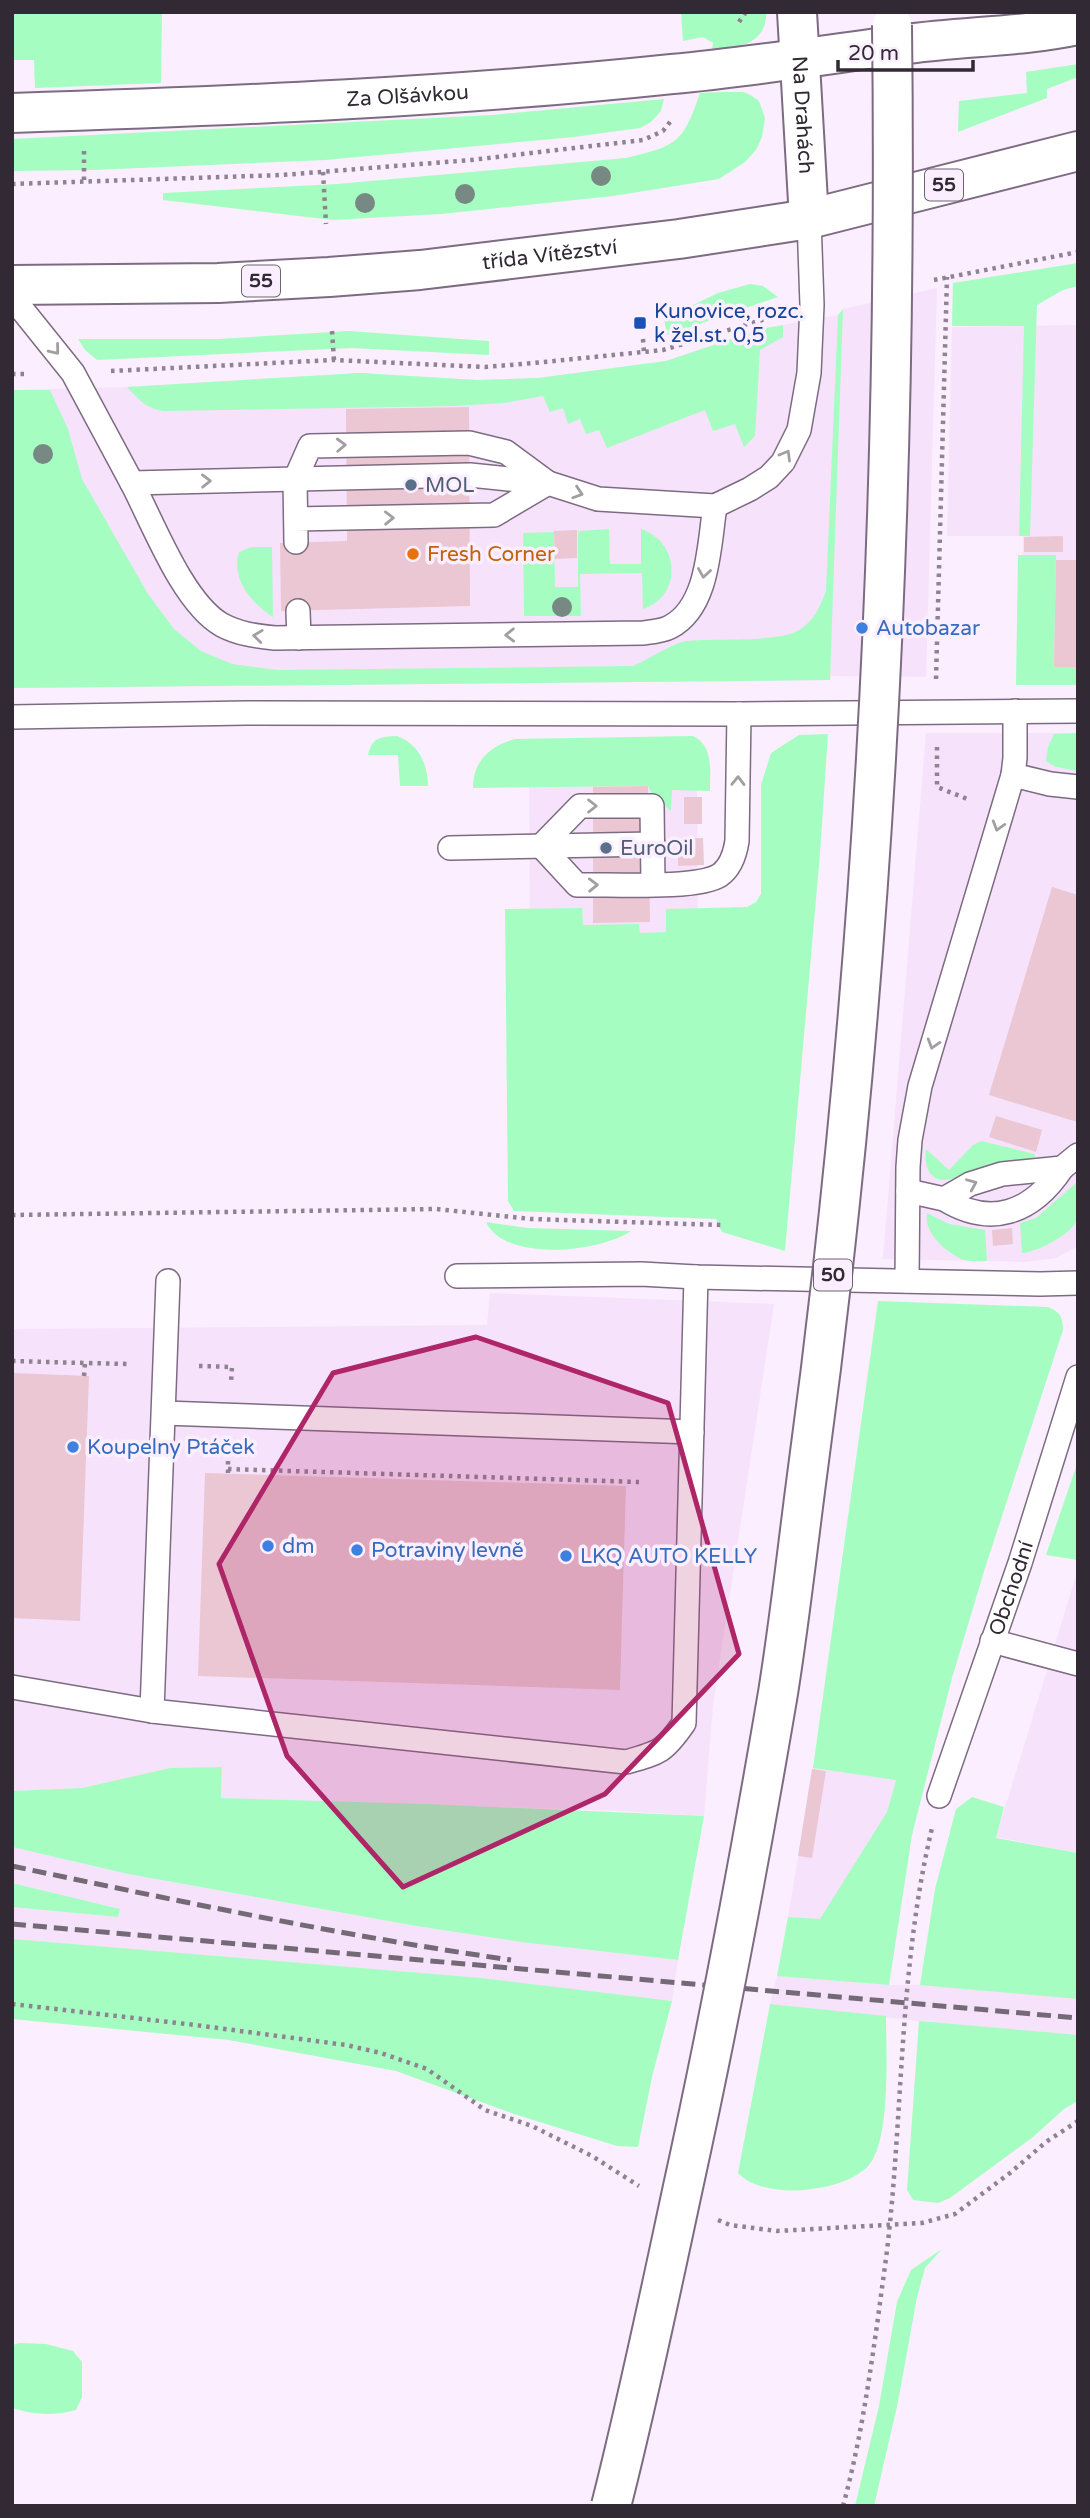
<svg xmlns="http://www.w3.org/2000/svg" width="1090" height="2518" viewBox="0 0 1090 2518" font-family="'Varela Round',sans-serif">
<rect width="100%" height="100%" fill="#fbeefe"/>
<!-- built -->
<g fill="#f7e2fc">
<path d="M 937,288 L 926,677 L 831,676 L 830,680 L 32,688 L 12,390 L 127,387 L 360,373 L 477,380 L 538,378 L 666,361 L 761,329 L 838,315 L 843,309 Z"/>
<path d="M 1078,325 L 1078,684 L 1019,685 L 1023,536 L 947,536 L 952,327 Z"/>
<path d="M 926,733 L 1078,733 L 1078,1246 L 1056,1258 L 1026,1262 L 883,1259 Z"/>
<path d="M 697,769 L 698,939 L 530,940 L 529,770 Z"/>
<path d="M 490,1293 L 774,1304 L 713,1706 L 704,1816 L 621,1811 L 221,1798 L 222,1767 L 170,1768 L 82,1788 L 12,1791 L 12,1329 L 487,1325 Z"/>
<path d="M 1078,1569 L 1078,1853 L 996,1837 Z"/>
<path d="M 813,1768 L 896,1779 L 887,1812 L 820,1920 L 788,1917 Z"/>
<path d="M 12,1847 L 128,1874 L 416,1926 L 521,1942 L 678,1960 L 672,2001 L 12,1939 L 12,1907 L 118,1917 L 120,1909 L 12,1883 Z"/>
<path d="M 777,1976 L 889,1985 L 1078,1984 L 1078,2052 L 991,2044 L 919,2021 L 770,2004 Z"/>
</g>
<!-- green -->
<g fill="#a5fdc2">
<path d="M 72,12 L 162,12 L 161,83 L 35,88 L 34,60 L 12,60 L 12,14 Z"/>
<path d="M 681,12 L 766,12 C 768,44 736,49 712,50 L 713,43 L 703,37 L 683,41 Z"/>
<path d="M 1078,64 L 1078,77 L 1047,89 L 1047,98 L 958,132 L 959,101 L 1027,93 L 1026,72 Z"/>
<path d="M 723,92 L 744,92 L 752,96 L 759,101 L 765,118 L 762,137 L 756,150 L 745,162 L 719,179 L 613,196 L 441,214 L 333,220 L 163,200 L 163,193 L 337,184 L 626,158 C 677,146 683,143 700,93 Z"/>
<path d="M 664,99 L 661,111 L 651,122 L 640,128 L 574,137 L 325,160 L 93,170 L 12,171 L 12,139 L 492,115 Z"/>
<path d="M 1078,263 L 1078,286 L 1063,290 L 1037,305 L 1030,536 L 1019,536 L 1024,326 L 952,326 L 953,283 Z"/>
<path d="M 750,284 L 763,286 L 778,297 L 667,335 L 664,319 L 718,293 Z"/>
<path d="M 843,309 L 830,680 L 12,688 L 12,390 L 50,390 L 68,429 L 82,479 L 148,594 L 174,629 L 201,651 L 232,664 L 277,670 L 633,666 C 648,660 672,643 687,641 C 713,638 779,643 799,630 C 814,621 820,607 826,591 L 838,315 Z"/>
<path d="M 783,325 L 783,337 L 760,350 L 755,436 L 744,447 L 735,424 L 713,431 L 705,410 L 607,448 L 599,430 L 586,434 L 580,419 L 568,424 L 563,408 L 550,412 L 543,396 L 504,403 L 455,406 L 163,411 C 147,409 137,398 127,387 L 360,373 L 477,380 L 538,378 L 666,361 L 761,329 Z"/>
<path d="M 349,331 L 489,341 L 489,355 L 352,348 L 97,360 L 85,350 L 78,339 L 219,339 Z"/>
<path d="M 609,529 L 610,564 L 641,564 L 641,529 C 680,542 683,596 643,609 L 642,573 L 580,574 L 581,616 L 524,616 L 523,533 L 554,532 L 555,587 L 578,587 L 578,531 Z"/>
<path d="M 251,547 L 272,547 L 273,617 C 251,603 231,579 239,552 Z"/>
<path d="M 1018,555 L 1056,555 L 1054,666 L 1078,667 L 1078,685 L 1016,685 Z"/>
<path d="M 1078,733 L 1078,771 L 1056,767 L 1046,761 L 1048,747 L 1054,734 Z"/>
<path d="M 828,734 L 820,854 L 785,1251 L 722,1232 L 716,1219 L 514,1211 L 508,1201 L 505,909 L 582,908 L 583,925 L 639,924 L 640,933 L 666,932 L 666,909 L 747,907 L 756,902 L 761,894 L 761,785 L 771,753 L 799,735 Z"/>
<path d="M 397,736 C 419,744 428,765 428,786 L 400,786 L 398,755 L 368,755 C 372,737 381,737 397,736 Z"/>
<path d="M 693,736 C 714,746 710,771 710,791 L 672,790 L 671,811 L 652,794 L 648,786 L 473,788 C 473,761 490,746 515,739 Z"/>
<path d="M 981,1141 L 1035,1154 L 1034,1159 C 1013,1160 993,1164 973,1170 C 964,1173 952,1181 942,1180 C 927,1178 924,1161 926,1149 L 949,1170 L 973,1145 Z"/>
<path d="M 1078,1181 C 1078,1192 1081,1209 1077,1220 C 1071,1235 1037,1252 1022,1253 L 1020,1223 L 1036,1218 Z"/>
<path d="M 927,1213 L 949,1224 L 985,1230 L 987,1261 C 980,1261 971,1262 964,1260 C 947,1254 923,1232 927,1213 Z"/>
<path d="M 486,1222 L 528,1228 L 631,1231 C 601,1252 505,1263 486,1222 Z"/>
<path d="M 878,1301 L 1048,1307 C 1060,1312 1063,1317 1063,1330 L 985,1568 L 952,1678 L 912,1835 L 889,1985 L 777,1976 L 788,1917 L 820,1919 L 887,1812 L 896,1780 L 813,1768 Z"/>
<path d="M 1078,1461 L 1078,1560 L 1046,1555 Z"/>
<path d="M 222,1767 L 221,1798 L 426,1804 L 704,1816 L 678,1960 L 521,1942 L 416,1926 L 128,1874 L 12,1847 L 12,1791 L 82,1788 L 170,1768 Z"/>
<path d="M 972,1797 L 1004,1807 L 996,1838 L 1078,1853 L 1078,1999 L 920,1985 L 935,1889 L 956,1809 Z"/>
<path d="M 12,1883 L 120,1909 L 118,1917 L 12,1907 Z"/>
<path d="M 12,1939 L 481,1978 L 672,2001 L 652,2077 L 638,2147 L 617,2146 L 514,2114 L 396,2071 L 229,2040 L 12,2019 Z"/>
<path d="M 770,2004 L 886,2016 C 886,2050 892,2148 865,2169 C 848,2183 825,2188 804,2190 C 783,2192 753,2189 738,2173 Z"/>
<path d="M 919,2021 L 1078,2035 L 1078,2101 L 1064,2109 L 1033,2137 L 950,2198 L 938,2203 L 913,2200 L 907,2190 Z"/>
<path d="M 942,2249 L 925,2268 L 917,2297 L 898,2402 L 874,2506 L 855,2506 L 879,2406 L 897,2302 L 911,2270 Z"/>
<path d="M 20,2343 L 46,2344 L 73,2351 L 82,2362 L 82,2397 L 76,2410 C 53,2416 35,2415 12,2408 L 12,2345 Z"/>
</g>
<!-- building -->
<g fill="#eac7d3">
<path d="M 469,407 L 470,606 L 281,611 L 280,543 L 347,541 L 346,409 Z"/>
<path d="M 577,530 L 577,558 L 555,559 L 554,531 Z"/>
<path d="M 1063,536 L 1063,552 L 1024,552 L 1024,537 Z"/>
<path d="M 1056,560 L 1078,560 L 1078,667 L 1054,667 Z"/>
<path d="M 648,786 L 650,922 L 593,923 L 593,787 Z"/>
<rect x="684" y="797" width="18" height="27"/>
<path d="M 703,838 L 704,865 L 678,866 L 678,839 Z"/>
<path d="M 1052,887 L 1078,895 L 1077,1122 L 989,1095 Z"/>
<path d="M 996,1116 L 1042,1130 L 1036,1152 L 989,1137 Z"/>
<path d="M 1012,1228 L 1013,1244 L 993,1246 L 992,1230 Z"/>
<path d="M 12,1373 L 89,1376 L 80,1621 L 12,1618 Z"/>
<path d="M 205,1473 L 626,1486 L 620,1690 L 198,1676 Z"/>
<path d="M 812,1769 L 826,1771 L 812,1858 L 798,1856 Z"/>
</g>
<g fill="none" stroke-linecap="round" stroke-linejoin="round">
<!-- service casing -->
<g stroke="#7d6b82" stroke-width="26">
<g id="service">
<path d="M 12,297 L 73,373 L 132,483 L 470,475 L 548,483 L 598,499 L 715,506 L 750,489 L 769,477 L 783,462 L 799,430 L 809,373 L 812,305 L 809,219"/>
<path d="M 132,483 C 153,523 183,603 222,625 C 239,634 256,636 275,638 L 643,633 C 651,632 663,631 670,627 C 709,607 709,544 715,506"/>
<path d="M 296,519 L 494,515 L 548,483 L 506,452 L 469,443 L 310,446 L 295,480 L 296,542"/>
<path d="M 298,611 L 299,638"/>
<path d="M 12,717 L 246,713 L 739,714 L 1078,711"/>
<path d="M 1013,775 L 1050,784 L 1078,787"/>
<path d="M 450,848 L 653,844"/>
<path d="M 653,884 L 652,806 L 580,806 L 541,846 L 577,885 C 608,884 697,890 720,875 C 731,867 735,854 737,841 L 739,714"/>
<path d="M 908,1191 L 944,1199 L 970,1184 L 1002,1174 L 1062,1168 L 1078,1155"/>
<path d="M 944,1199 C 991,1228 1032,1213 1062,1168"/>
<path d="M 457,1276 L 641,1274 L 696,1277 L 1040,1284 L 1078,1283"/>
<path d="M 168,1281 L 152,1711 L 626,1762 C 659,1753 664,1752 684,1723 L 696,1277"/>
<path d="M 907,1281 L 908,1167 L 910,1140 L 920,1086 L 1013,775 L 1015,758 L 1015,711"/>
<path d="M 164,1413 L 692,1432"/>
<path d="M 992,1641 L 1078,1664"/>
<path d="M 12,1687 L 152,1711"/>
<path id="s1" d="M 939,1796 L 1020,1563 L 1078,1377"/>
</g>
</g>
<!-- minor casing -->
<g stroke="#7d6b82" stroke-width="42">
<g id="minor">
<path id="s2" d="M 797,12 L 809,219"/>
<path id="s3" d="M 12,113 C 233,106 453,97 672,74 C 751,67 829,54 907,44 C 964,36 1022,37 1078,25"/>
</g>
</g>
<!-- primary casing -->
<g stroke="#7d6b82" stroke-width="42">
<g id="primary">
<path id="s4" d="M 12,285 L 218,283 L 329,277 L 420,270 L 679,239 L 809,219 L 1078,151"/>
</g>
</g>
<!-- path -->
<g stroke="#8e8491" stroke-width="4.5" stroke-dasharray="3.5 5" stroke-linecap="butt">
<path d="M 739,22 L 746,12"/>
<path d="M 84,151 L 84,181"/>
<path d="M 323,172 L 326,224"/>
<path d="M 12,184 L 282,175 L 471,160 L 643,140 L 663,131 L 673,118"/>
<path d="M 934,280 L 1078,252"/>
<path d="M 332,331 L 334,360"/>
<path d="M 643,339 L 644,352"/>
<path d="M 111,371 L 334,360 L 485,367 L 534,363 L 663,350 L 778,315"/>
<path d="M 12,374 L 29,374"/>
<path d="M 936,679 L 947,277"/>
<path d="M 937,747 L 937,787 L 970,800"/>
<path d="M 12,1215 L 436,1209 L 531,1219 L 721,1225"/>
<path d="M 12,1361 L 85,1363"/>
<path d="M 199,1366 L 232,1367 L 231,1382"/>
<path d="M 84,1376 L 85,1363 L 131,1364"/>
<path d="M 228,1469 L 639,1482"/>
<path d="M 228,1473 L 228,1450"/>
<path d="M 12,2004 L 195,2025 L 346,2045 L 381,2053 L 427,2069 L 485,2110 L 532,2126 L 592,2156 L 639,2186"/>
<path d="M 718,2220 L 730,2225 L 777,2231 L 922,2223 L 955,2214 L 1010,2173 L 1046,2142 L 1078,2121"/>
<path d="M 843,2506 C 860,2444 869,2381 878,2318 C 882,2286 887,2255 890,2223 C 903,2091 901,1958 932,1828"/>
</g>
<!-- service -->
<use href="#service" stroke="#fff" stroke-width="23"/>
<!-- minor -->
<use href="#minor" stroke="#fff" stroke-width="38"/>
<!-- primary -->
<use href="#primary" stroke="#fff" stroke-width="38"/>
<!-- rail -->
<g stroke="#746a76" stroke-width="5" stroke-dasharray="14 7" stroke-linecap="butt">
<path d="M 12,1866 C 178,1901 344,1936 511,1960"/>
<path d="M 12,1924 L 1078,2018"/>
</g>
<!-- primary-bridge casing -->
<g stroke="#7d6b82" stroke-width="42" stroke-linecap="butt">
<path id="primary-bridge" d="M 611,2506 C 638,2400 660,2294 683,2187 C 719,2023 750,1858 778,1693 C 790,1618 798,1543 808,1468 C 873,990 898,508 892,25"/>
</g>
<!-- primary-bridge -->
<use href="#primary-bridge" stroke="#fff" stroke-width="38"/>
</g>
<!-- trees -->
<g fill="#788882">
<circle cx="601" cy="176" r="10"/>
<circle cx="465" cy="194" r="10"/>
<circle cx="365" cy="203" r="10"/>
<circle cx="43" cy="454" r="10"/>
<circle cx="562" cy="607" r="10"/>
</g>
<!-- one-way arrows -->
<defs><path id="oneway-chevron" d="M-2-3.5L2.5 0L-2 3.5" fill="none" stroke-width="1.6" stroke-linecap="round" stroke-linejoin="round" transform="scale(1.75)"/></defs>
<g stroke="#a29fa3">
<use href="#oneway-chevron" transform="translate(55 350) rotate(51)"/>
<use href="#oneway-chevron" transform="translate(341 445) rotate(-2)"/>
<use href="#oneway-chevron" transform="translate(786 455) rotate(-60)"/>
<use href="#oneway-chevron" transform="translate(206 481) rotate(-1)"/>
<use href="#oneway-chevron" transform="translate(578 493) rotate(18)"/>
<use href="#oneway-chevron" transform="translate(389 518) rotate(-1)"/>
<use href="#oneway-chevron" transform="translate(704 573) rotate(99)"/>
<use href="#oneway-chevron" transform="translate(510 635) rotate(179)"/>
<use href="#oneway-chevron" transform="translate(258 636) rotate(-173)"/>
<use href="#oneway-chevron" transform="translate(738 781) rotate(-89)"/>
<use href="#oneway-chevron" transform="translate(592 806)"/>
<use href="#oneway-chevron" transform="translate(998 826) rotate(107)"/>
<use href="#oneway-chevron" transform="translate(593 885) rotate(-1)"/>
<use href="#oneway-chevron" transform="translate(933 1044) rotate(107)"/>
<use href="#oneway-chevron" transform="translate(972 1184) rotate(-23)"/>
</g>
<!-- marked area -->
<path fill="#ae2568" fill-opacity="0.2" stroke="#ae2568" stroke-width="5" stroke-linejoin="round" d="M 476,1337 L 668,1403 L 739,1654 L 605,1794 L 403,1887 L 287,1756 L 219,1564 L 333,1373 Z"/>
<!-- markers -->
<rect fill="#1a4fb4" stroke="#fbeefe" stroke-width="2.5" x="633" y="316" width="14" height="14" rx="3.5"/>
<g fill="#5c6f8a" stroke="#fbeefe" stroke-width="2.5">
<circle cx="411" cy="485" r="7"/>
<circle cx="606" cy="848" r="7"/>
</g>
<circle fill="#e8710a" stroke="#fbeefe" stroke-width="2.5" cx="413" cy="554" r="7"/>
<g fill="#3f7fe0" stroke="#fbeefe" stroke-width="2.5">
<circle cx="862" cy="628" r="7"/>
<circle cx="73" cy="1447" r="7"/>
<circle cx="268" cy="1546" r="7"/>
<circle cx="357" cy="1550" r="7"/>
<circle cx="566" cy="1556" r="7"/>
</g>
<g text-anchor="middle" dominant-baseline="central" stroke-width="7" stroke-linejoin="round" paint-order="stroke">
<!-- shield labels -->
<g fill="#fbeefe" stroke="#6e6470" stroke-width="2">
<rect x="925" y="169.5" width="38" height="31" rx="5"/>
<rect x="242" y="265.5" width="38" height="31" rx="5"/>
<rect x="814" y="1259.5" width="38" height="31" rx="5"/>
</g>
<g font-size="19" font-weight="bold" fill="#312933">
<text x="944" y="185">55</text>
<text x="261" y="281">55</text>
<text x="833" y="1275">50</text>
</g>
<!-- street labels -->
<g font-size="21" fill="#312933" stroke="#fbeefe">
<text stroke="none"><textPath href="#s3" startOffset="396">Za Olšávkou</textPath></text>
<text stroke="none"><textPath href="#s2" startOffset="103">Na Drahách</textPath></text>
<text stroke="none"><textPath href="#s4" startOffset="539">třída Vítězství</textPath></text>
<text stroke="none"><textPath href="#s1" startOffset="220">Obchodní</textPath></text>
</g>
<!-- transit labels -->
<g font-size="21" fill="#164399" stroke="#fbeefe" text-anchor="start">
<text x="654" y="311">Kunovice, rozc.<tspan x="654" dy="24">k žel.st. 0,5</tspan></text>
</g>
<!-- service labels -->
<g font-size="21" fill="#4e5e75" stroke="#fbeefe" text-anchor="start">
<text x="425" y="485">MOL</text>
<text x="620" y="848">EuroOil</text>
</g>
<!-- food labels -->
<g font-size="21" fill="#c56008" stroke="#fbeefe" text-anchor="start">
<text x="427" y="554">Fresh Corner</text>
</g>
<!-- shop labels -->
<g font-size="21" fill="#366cbe" stroke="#fbeefe" text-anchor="start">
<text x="876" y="628">Autobazar</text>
<text x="87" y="1447">Koupelny Ptáček</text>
<text x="282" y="1546">dm</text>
<text x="371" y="1550">Potraviny levně</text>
<text x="580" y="1556">LKQ AUTO KELLY</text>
</g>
</g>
<!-- border -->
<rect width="1090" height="2518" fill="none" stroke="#312933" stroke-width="28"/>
<!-- scale -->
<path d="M838 60v10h135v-10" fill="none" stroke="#312933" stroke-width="3.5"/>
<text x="848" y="60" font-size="21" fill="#312933" stroke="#fbeefe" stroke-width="5" paint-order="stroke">20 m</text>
</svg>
